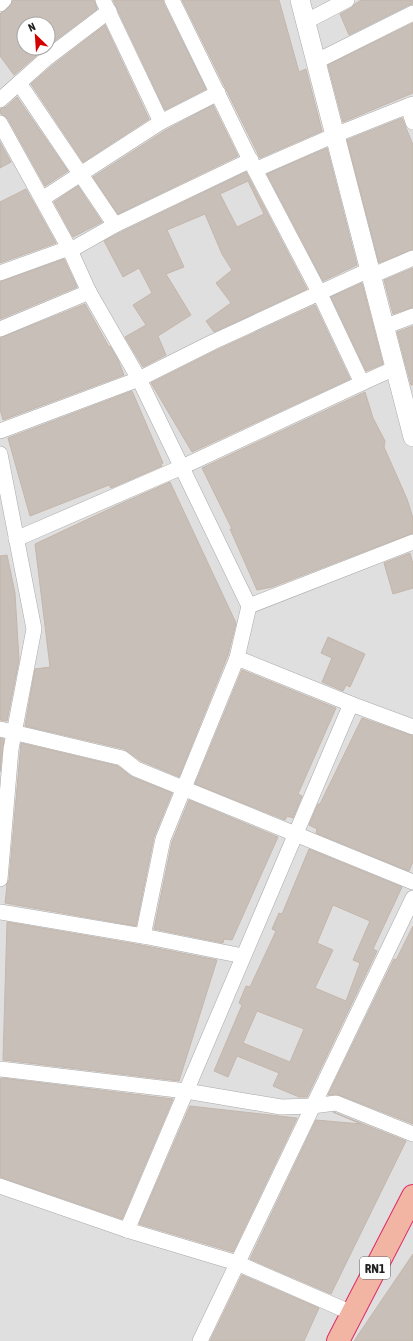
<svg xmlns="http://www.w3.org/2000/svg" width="413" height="1341" viewBox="0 0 413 1341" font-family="'Asap Condensed',sans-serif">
<rect width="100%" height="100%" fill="#f2efe9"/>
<!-- residential -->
<path fill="#e0dfdf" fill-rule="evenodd" d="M 0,0 L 413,0 L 413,1341 L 0,1341 ZM 24,24 L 48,24 L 48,48 L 24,48 Z"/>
<!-- building -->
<g fill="#c7bfb8" stroke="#c4b6ab" fill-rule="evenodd">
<path d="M 13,0 L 94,0 L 97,9 L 48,46 L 48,24 L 24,24 L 24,48 L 45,48 L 14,75 L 0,56 L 0,14 L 10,6 Z"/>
<path d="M 113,0 L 163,0 L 164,4 L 206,89 L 165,110 Z"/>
<path d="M 182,0 L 279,0 L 299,72 L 306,69 L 322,131 L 260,158 Z"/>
<path d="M 361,0 L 413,0 L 413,4 L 409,5 L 349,35 L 340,14 L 351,8 L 355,4 Z"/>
<path d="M 413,23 L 413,93 L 343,122 L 328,65 Z"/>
<path d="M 105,25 L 149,119 L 83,162 L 31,84 L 53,65 Z"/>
<path d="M 17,97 L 68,171 L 45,186 L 8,119 L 1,114 L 0,112 L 0,109 L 6,107 Z"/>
<path d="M 213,105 L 238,156 L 118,214 L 93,177 L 166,130 Z"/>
<path d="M 402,118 L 413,145 L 413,249 L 379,263 L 347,140 Z"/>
<path d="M 0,142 L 11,162 L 0,168 Z"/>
<path d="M 327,148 L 357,265 L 323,281 L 267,174 Z"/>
<path d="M 246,172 L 307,289 L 214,332 L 206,321 L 231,303 L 216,283 L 232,270 L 222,254 L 205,214 L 167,230 L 184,267 L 166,274 L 191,315 L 158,336 L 166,355 L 143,367 L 125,337 L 146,325 L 133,305 L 152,293 L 139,268 L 123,277 L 104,241 L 119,233 ZM 248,181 L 264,214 L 237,227 L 220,194 Z"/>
<path d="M 78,186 L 102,222 L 73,237 L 54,202 Z"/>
<path d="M 26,189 L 56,243 L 0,263 L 0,202 Z"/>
<path d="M 64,259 L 77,287 L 0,319 L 0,282 Z"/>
<path d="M 413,268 L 413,307 L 393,314 L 384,280 Z"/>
<path d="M 362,283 L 383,364 L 366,371 L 331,297 Z"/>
<path d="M 85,304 L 109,347 L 110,346 L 118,360 L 124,375 L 3,420 L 0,409 L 0,338 Z"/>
<path d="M 315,305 L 350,379 L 192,452 L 151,383 L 217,350 Z"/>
<path d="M 413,326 L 413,385 L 411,385 L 397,332 Z"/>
<path d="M 132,391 L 163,463 L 161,464 L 162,466 L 111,488 L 109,485 L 30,516 L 8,438 Z"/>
<path d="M 365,392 L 373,418 L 385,441 L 384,447 L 407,499 L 413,518 L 413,533 L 272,587 L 257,590 L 230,529 L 232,529 L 202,468 Z"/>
<path d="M 170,482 L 236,623 L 228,655 L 179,777 L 141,761 L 124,749 L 25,726 L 35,669 L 50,667 L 35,544 L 118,505 Z"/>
<path d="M 410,553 L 413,564 L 413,588 L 393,594 L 384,563 Z"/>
<path d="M 7,555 L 15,593 L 19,660 L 7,721 L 0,720 L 0,556 Z"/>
<path d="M 328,637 L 365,654 L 350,687 L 346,685 L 343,691 L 322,682 L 332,658 L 321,653 Z"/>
<path d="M 242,670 L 336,708 L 298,794 L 302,796 L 293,818 L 287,816 L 285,820 L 195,784 Z"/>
<path d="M 362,718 L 413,736 L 413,862 L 409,871 L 316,833 L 317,829 L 309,825 L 318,804 L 320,804 Z"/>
<path d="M 0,738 L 4,739 L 0,772 Z"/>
<path d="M 21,743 L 118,766 L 132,777 L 172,793 L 154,837 L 136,926 L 5,903 L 7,886 L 6,885 L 9,880 Z"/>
<path d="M 189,800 L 278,837 L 232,940 L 224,939 L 223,943 L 154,929 L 172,842 Z"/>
<path d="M 309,849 L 402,887 L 373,949 L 377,951 L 307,1097 L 299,1097 L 273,1086 L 279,1073 L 237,1056 L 228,1077 L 214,1071 L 242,1005 L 239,1003 L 246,986 L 250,987 L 276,931 L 272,929 L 279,913 L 282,914 ZM 333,905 L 370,921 L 353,960 L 360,963 L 346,1001 L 315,988 L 333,950 L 317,943 ZM 257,1011 L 304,1029 L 290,1062 L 243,1043 Z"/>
<path d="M 7,922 L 141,945 L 217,960 L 179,1081 L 3,1060 Z"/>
<path d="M 413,926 L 413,1124 L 339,1095 L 328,1095 L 394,959 L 396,960 Z"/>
<path d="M 2,1078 L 173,1099 L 122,1219 L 0,1177 L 0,1079 Z"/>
<path d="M 190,1106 L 297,1118 L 233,1252 L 139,1224 Z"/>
<path d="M 333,1112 L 406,1141 L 331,1294 L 250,1259 L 316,1120 L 361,1124 Z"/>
<path d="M 413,1254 L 413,1341 L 354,1341 Z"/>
<path d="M 242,1275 L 319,1308 L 304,1341 L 210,1341 Z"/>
</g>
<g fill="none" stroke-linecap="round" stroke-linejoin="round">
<!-- minor casing -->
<g stroke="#a9a9a9" stroke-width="16">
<g id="minor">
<path d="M 103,0 L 161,122"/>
<path d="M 172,0 L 255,170 L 319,292 L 362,383 L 395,368"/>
<path d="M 0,4 L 4,0"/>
<path d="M 305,22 L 347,0"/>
<path d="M 315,62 L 413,13"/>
<path d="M 19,83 L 115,225"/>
<path d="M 0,100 L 47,58 L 109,11"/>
<path d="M 408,106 L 413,122"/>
<path d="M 0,123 L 69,248 L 89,292 L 139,379 L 249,606 L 237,658 L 163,839 L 143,936"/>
<path d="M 255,170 L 335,135 L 413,104"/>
<path d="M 42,199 L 161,122 L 218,93"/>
<path d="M 69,251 L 115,225 L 251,160"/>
<path d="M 0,273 L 69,248"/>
<path d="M 371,276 L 413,258"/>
<path d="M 384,327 L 413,316"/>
<path d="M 0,329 L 89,292"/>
<path d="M 0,431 L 139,379 L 213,342 L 369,270"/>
<path d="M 0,454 L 34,629 L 11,749 L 0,879"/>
<path d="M 16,539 L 182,467 L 362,383"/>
<path d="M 249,606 L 413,542"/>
<path d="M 237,658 L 351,704 L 413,727"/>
<path d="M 0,729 L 122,758 L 136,769 L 413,882"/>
<path d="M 0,912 L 143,936 L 243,956"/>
<path d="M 0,1069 L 186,1091 L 281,1107 L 312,1106 L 336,1103 L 413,1134"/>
<path d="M 0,1186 L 127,1230 L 237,1263 L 352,1313"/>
<path d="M 127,1230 L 351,704"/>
<path d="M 200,1341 L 413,898"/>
</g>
</g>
<!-- tertiary casing -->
<g stroke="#a9a9a9" stroke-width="20">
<path id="tertiary" d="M 300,0 L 413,437"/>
</g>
<!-- trunk casing -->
<g stroke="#dc2a67" stroke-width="24">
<path id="trunk" d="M 338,1341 L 413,1196"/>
</g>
<!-- minor -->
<use href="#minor" stroke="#fff" stroke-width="15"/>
<!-- tertiary -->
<use href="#tertiary" stroke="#fff" stroke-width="19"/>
<!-- trunk -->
<use href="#trunk" stroke="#f2b4a3" stroke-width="22"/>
</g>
<g text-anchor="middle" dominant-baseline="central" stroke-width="3" stroke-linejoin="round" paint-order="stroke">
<!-- shield labels -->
<rect fill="#fff" stroke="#646464" stroke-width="1" x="360" y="1257" width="30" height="22" rx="3"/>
<g font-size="13" font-weight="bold" fill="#222">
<text x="375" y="1268">RN1</text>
</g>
</g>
<!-- north arrow -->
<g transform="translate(36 36) rotate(335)"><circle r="19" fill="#ffffff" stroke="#a7a7a7"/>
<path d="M0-3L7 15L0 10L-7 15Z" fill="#d40000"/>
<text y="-6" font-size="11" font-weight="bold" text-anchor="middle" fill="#222222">N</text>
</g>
</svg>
